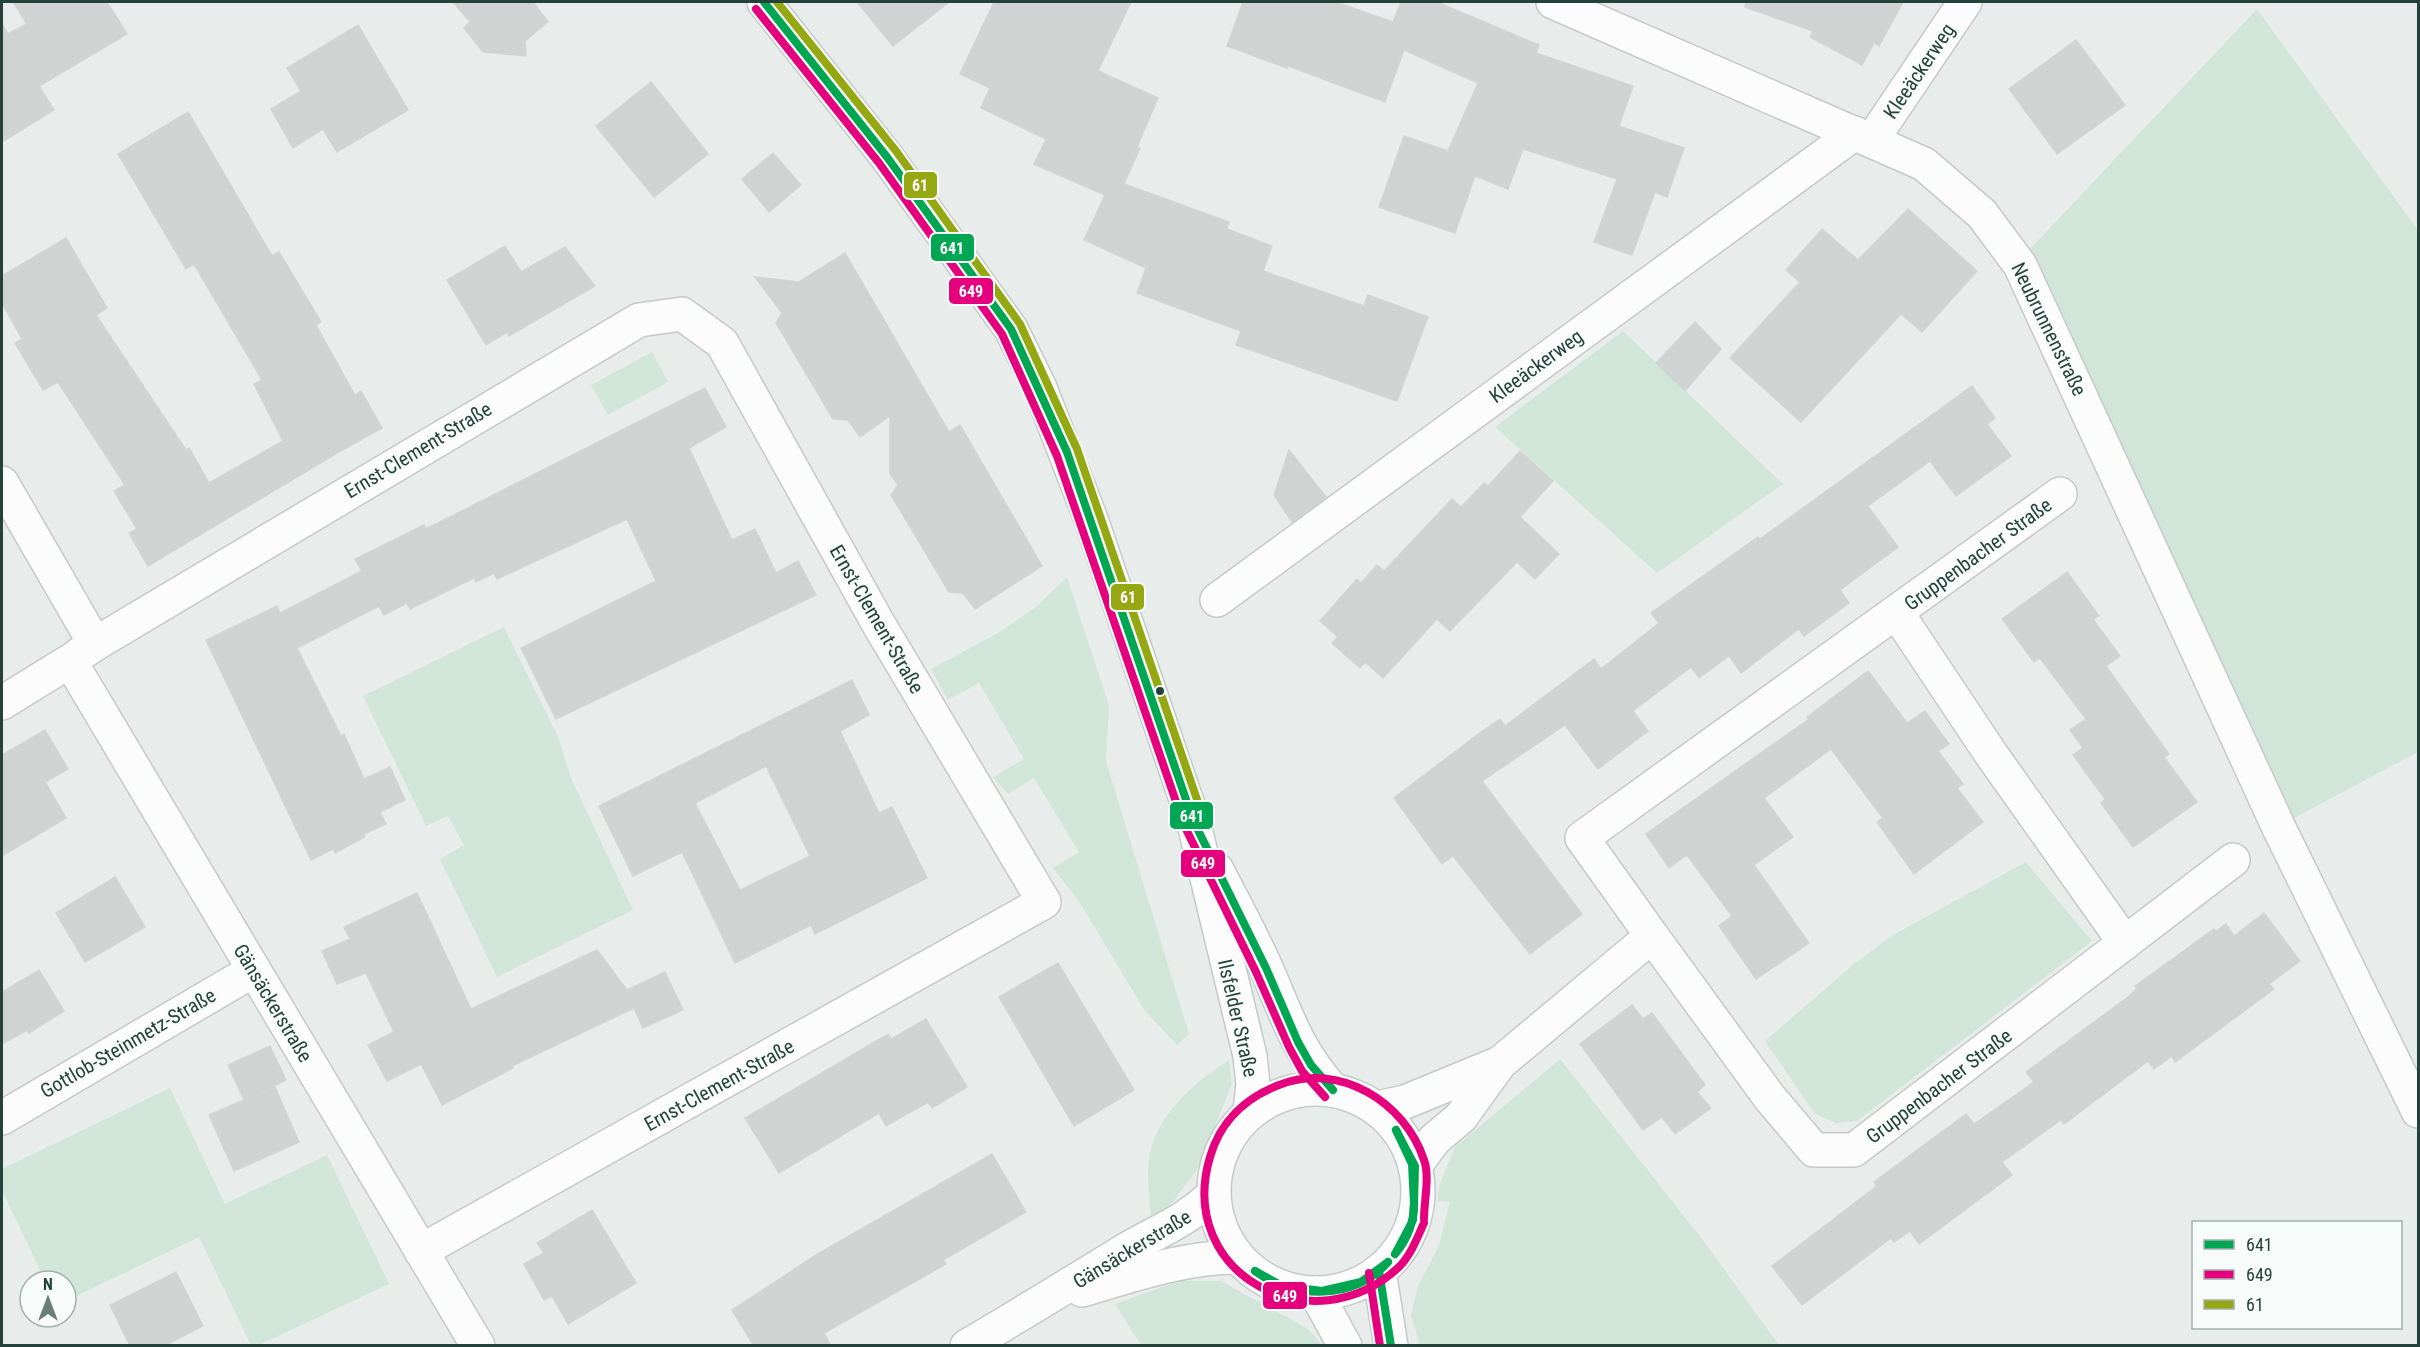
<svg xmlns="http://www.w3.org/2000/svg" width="2420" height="1347" viewBox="0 0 2420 1347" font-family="'Roboto Condensed',sans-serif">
<rect width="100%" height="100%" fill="#e8edeb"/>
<!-- green -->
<g fill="#d1e6d8">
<path d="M 2257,9 L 2418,230 L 2418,752 L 2281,825 L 2011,269 Z"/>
<path d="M 1623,331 L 1783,484 L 1657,573 L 1495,427 Z"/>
<path d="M 652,352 L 668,382 L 608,415 L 591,385 Z"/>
<path d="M 1067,577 L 1109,706 L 1106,761 L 1189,1034 L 1177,1045 L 1145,1011 L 1080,903 L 1053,868 L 1079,852 L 1034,778 L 1008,794 L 993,777 L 1024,759 L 979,683 L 948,700 L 931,669 L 998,633 L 1036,607 Z"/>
<path d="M 504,627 L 559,739 L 571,778 L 633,910 L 497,977 L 440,859 L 464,845 L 448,816 L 426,826 L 363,696 Z"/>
<path d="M 2026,862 L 2092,941 L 1857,1121 L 1836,1123 L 1815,1114 L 1765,1041 L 1854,964 L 1893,935 Z"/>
<path d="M 1560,1059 L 1702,1239 L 1779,1345 L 1420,1345 L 1411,1315 L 1418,1286 L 1439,1245 L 1450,1202 L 1438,1201 L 1439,1186 L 1455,1147 Z"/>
<path d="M 1229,1060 L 1232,1084 L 1197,1170 L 1171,1204 L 1151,1220 C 1150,1205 1148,1189 1148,1173 C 1148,1122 1189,1086 1229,1060 Z"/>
<path d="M 170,1088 L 225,1204 L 327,1155 L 389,1284 L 259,1345 L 251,1345 L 199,1237 L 66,1301 L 66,1281 L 45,1281 L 2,1190 L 2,1169 Z"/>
<path d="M 1179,1281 L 1221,1281 L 1308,1329 L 1322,1345 L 1141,1345 L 1115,1304 Z"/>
</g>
<!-- building -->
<g fill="#cfd4d2" stroke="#d1d6d4" stroke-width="1.5" fill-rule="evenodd">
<path d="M 13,2 L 107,2 L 127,34 L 39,86 L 54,110 L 2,142 L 2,24 L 8,34 L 27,24 Z"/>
<path d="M 453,2 L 533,2 L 548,22 L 525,41 L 526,56 L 483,52 L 464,28 L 470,22 Z"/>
<path d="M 857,2 L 949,2 L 893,46 Z"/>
<path d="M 994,2 L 1131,2 L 1098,71 L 1158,98 L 1137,147 L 1140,148 L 1124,184 L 1229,222 L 1227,229 L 1272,246 L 1263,271 L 1364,306 L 1368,295 L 1428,317 L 1397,401 L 1236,345 L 1241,331 L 1137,293 L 1146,268 L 1084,240 L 1105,195 L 1034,164 L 1046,139 L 981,108 L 990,88 L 960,74 Z"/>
<path d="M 1243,2 L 1336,2 L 1393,22 L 1401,2 L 1437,2 L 1539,45 L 1536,53 L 1633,86 L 1619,126 L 1684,148 L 1667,197 L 1655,192 L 1632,255 L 1594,242 L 1617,179 L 1523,149 L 1508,189 L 1475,176 L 1455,233 L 1379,207 L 1404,136 L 1448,151 L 1478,83 L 1404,50 L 1385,102 L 1288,66 L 1287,68 L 1227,46 Z"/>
<path d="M 1746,2 L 1903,2 L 1879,46 L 1874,43 L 1862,65 L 1810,37 L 1813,31 L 1745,7 Z"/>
<path d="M 358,25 L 408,110 L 337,152 L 323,129 L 293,148 L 271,109 L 301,91 L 287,68 Z"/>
<path d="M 2076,40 L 2125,105 L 2057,154 L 2009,89 Z"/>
<path d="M 651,82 L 708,154 L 654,197 L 596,126 Z"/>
<path d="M 188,112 L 272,256 L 279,252 L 321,322 L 316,325 L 355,395 L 361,391 L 382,428 L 332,456 L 148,566 L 129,533 L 137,529 L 114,491 L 125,485 L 58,382 L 43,390 L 15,343 L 22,339 L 2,303 L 2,276 L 66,238 L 107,308 L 96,315 L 186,450 L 189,448 L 209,483 L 283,441 L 254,384 L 262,380 L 194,264 L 186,269 L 118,154 Z"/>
<path d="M 773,153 L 801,185 L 769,212 L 742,179 Z"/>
<path d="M 1908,209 L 1977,271 L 1922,332 L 1901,314 L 1801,422 L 1730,358 L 1800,282 L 1786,270 L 1822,229 L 1858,260 Z"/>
<path d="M 505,246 L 521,272 L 565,247 L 595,286 L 509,336 L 507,332 L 486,345 L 447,280 Z"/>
<path d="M 845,253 L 949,432 L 960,425 L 1042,566 L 975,609 L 963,593 L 949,592 L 891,495 L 898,485 L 890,474 L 890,416 L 860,437 L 848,420 L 833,419 L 776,323 L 782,313 L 755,277 L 799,282 Z"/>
<path d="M 1695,322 L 1721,349 L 1685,391 L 1656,363 Z"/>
<path d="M 1972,386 L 1995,418 L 1987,424 L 2011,456 L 1956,496 L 1930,461 L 1868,506 L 1898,547 L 1840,590 L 1849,603 L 1804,636 L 1799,629 L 1741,673 L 1729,656 L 1699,678 L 1691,667 L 1633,711 L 1648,731 L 1598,769 L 1565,725 L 1482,781 L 1582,914 L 1530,954 L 1453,856 L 1442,864 L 1394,798 L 1481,732 L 1500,719 L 1505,726 L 1594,659 L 1601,669 L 1659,623 L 1651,613 L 1758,537 L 1760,539 Z"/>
<path d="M 705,388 L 726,427 L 689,448 L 732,540 L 755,529 L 776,573 L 798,561 L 816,595 L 556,719 L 521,648 L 656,581 L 627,519 L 497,579 L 494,573 L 476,582 L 474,578 L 410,609 L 407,603 L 384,615 L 379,606 L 297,648 L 341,736 L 344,734 L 364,779 L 390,767 L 405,800 L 380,812 L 386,824 L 364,834 L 365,837 L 335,853 L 333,849 L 311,860 L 206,640 L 277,606 L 280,613 L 362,571 L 355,559 L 424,525 L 426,529 Z"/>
<path d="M 1289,450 L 1326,497 L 1292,522 L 1274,495 Z"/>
<path d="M 1520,451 L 1553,481 L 1520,517 L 1559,554 L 1535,579 L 1517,562 L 1450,631 L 1437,619 L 1383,678 L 1365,662 L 1360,668 L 1332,643 L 1338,637 L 1320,621 L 1357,579 L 1361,583 L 1377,565 L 1384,571 L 1452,499 L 1461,507 L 1484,483 L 1488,486 Z"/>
<path d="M 2067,572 L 2099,616 L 2093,619 L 2120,656 L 2106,666 L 2169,754 L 2164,757 L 2197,802 L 2133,847 L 2101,803 L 2105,799 L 2073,755 L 2083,748 L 2070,730 L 2086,719 L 2040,658 L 2034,662 L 2002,619 Z"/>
<path d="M 1868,671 L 1907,723 L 1925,711 L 1949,744 L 1938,751 L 1963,784 L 1957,788 L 1983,822 L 1914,874 L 1877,822 L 1883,818 L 1831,749 L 1764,798 L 1793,837 L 1754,865 L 1809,943 L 1756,979 L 1719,926 L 1732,916 L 1687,855 L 1669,868 L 1646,834 L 1809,719 L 1807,717 Z"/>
<path d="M 852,680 L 869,715 L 840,731 L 879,813 L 892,807 L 927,878 L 815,934 L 811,925 L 735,963 L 682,852 L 633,876 L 599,806 ZM 766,766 L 810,856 L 740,890 L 695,803 Z"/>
<path d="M 45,730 L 68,769 L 45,782 L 66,818 L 2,856 L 2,755 Z"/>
<path d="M 115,877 L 145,927 L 85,962 L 56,913 Z"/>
<path d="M 417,893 L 471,1009 L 597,950 L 627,990 L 665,972 L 683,1010 L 643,1028 L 634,1008 L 512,1066 L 513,1068 L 442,1105 L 421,1064 L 387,1081 L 368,1045 L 394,1032 L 366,973 L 337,984 L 322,951 L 350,939 L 344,927 Z"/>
<path d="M 2264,913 L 2300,961 L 2269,984 L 2274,989 L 2175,1062 L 2172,1056 L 2154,1069 L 2148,1061 L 2064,1124 L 2061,1120 L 2002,1162 L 2012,1175 L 1919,1244 L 1910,1231 L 1894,1242 L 1891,1238 L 1802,1305 L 1772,1266 L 1877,1186 L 1874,1182 L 1966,1114 L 1974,1124 L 2034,1082 L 2026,1072 L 2128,997 L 2137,988 L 2135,986 L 2214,929 L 2216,931 L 2226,924 L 2234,936 Z"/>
<path d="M 1058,963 L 1134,1090 L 1074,1126 L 999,997 Z"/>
<path d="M 39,970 L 64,1011 L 29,1033 L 27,1030 L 2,1044 L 2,992 Z"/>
<path d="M 1632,1005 L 1643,1019 L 1652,1013 L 1705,1085 L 1697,1092 L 1711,1108 L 1675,1134 L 1662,1117 L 1643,1130 L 1580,1044 Z"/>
<path d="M 926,1019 L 967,1087 L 932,1108 L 928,1102 L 886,1126 L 879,1113 L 779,1173 L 745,1118 L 888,1034 L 891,1039 Z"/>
<path d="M 270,1046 L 286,1080 L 247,1099 L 275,1087 L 299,1142 L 234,1171 L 209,1115 L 244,1100 L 228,1065 Z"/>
<path d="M 992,1154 L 1026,1212 L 943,1260 L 946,1264 L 824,1333 L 831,1346 L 754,1346 L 732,1310 L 816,1255 Z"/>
<path d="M 592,1210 L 636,1283 L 568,1324 L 552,1296 L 544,1300 L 524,1264 L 544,1253 L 537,1243 Z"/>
<path d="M 176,1272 L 203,1326 L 164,1346 L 130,1346 L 110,1305 Z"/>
</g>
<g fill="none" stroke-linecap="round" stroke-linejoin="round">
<!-- street casing -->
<g stroke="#c5cac8" stroke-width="36">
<g id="street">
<path d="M 1553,2 L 1924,164 L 1982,214 L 2020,265 L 2279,828 L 2418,1111"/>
<path d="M 1872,140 L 1965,2"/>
<path d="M 2,483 L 95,644 L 77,656"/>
<path d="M 1217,600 L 1855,133"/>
<path d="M 1897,613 L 1991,754 L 2125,943"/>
<path d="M 95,644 L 639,320 L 682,314 L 722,343 L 878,623 L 1044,902 L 421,1251"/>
<path d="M 2,703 L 70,661 L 478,1346"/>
<path d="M 1652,936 L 1582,838 L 2060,494"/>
<path d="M 1377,1108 L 1405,1102 L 1500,1063"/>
<path d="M 2,1118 L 254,970"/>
<path d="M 1415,1166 L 1434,1140 L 1461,1117 L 1500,1063 L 1652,936 L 1770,1098 L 1814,1150 L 1854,1150 L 2233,860"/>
<path d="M 1082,1290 C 1133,1275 1184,1257 1238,1257"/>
<path d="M 967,1346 C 1020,1315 1072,1283 1124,1251 C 1159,1230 1182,1224 1213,1195"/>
</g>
</g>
<!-- secondary casing -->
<g stroke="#c3cbc8" stroke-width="36">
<g id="secondary">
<path d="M 764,2 L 887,157 L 1011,329 L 1040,388 L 1091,519 L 1193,820 L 1250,1056 L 1253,1085 L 1250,1111"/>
<path d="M 1217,870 C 1234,903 1252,936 1267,970 C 1288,1018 1297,1050 1333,1090"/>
<circle cx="1316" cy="1191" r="102"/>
<path d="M 1379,1271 L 1391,1346"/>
<path d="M 1316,1293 L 1345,1346"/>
</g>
</g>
<!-- street -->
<use href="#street" stroke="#fcfcfc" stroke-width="33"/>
<!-- secondary -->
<use href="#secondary" stroke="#fcfcfc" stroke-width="33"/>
<!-- bus-1 casing -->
<g stroke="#f7fbf9" stroke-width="12">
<g id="bus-1">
<path d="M 764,2 L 887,157 L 1011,329 L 1067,452 L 1193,820 L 1266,968 L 1298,1042 L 1311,1065 L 1333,1090"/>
<path d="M 1396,1130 L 1415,1166 L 1414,1203"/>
<path d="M 1396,1130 L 1412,1164 L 1414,1203"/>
<path d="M 1395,1254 L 1413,1220 L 1414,1203"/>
<path d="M 1395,1254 C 1408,1239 1414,1222 1414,1203"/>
<path d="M 1255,1271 L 1282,1286 L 1322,1291 L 1361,1282 L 1388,1262"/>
<path d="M 1255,1271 C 1293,1300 1356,1300 1388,1262"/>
<path d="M 1379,1271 L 1391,1346"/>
</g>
</g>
<!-- bus-2 casing -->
<g stroke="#f7fbf9" stroke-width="12">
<g id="bus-2">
<path d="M 756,9 L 879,163 L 1002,334 L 1057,456 L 1184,825 L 1256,972 L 1289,1047 L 1302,1071 L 1325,1097"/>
<path d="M 1424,1223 C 1417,1238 1411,1255 1399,1267 C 1313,1347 1175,1275 1210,1157 C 1220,1122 1245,1098 1279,1085 C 1339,1061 1405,1102 1424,1160 C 1430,1176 1424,1201 1424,1219"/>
<path d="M 1369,1273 L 1380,1346"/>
</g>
</g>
<!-- bus-3 casing -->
<g stroke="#f7fbf9" stroke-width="12">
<path id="bus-3" d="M 777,2 L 896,151 L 1020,324 L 1077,449 L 1203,817"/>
</g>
<!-- bus-1 -->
<use href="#bus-1" stroke="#00a651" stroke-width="8"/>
<!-- bus-2 -->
<use href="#bus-2" stroke="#e5007d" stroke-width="8"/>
<!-- bus-3 -->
<use href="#bus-3" stroke="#96a811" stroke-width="8"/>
</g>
<!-- markers -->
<circle fill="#24423a" stroke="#f7fbf9" stroke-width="2" cx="1160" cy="691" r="5"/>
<g text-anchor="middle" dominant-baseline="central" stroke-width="4.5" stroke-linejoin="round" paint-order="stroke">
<!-- street labels -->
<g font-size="20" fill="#24423a" stroke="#f7fbf9">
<text transform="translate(1919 71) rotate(-56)">Kleeäckerweg</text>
<text transform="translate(2049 329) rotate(64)">Neubrunnenstraße</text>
<text transform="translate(1536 366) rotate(-36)">Kleeäckerweg</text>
<text transform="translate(418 450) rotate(-31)">Ernst-Clement-Straße</text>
<text transform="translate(1978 554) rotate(-36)">Gruppenbacher Straße</text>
<text transform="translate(877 619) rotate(60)">Ernst-Clement-Straße</text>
<text transform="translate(273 1003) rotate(59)">Gänsäckerstraße</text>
<text transform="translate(1238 1018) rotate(77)">Ilsfelder Straße</text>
<text transform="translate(128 1043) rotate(-30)">Gottlob-Steinmetz-Straße</text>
<text transform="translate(719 1085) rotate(-29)">Ernst-Clement-Straße</text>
<text transform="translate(1939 1086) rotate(-37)">Gruppenbacher Straße</text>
<text transform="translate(1132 1249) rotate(-31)">Gänsäckerstraße</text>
</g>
</g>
<g stroke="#f7fbf9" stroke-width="2">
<rect x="903" y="171" width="35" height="28" rx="6" fill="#96a811"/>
<rect x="930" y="233" width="45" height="29" rx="6" fill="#00a651"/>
<rect x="948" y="277" width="46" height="28" rx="6" fill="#e5007d"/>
<rect x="1110" y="583" width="35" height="28" rx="6" fill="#96a811"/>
<rect x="1169" y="801" width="45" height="29" rx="6" fill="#00a651"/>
<rect x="1180" y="849" width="46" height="29" rx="6" fill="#e5007d"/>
<rect x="1262" y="1281" width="46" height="29" rx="6" fill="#e5007d"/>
</g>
<g font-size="16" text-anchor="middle" font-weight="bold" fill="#fff">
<text x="920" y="191">61</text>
<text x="952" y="254">641</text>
<text x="971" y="297">649</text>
<text x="1128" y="603">61</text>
<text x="1192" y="822">641</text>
<text x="1203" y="869">649</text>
<text x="1285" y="1302">649</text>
</g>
<!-- border -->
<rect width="2420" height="1347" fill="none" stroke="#24423a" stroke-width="6"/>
<!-- legend -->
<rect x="2192" y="1221" width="210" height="108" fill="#f7fbf9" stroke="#a3b1ad" stroke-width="1.5"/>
<rect x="2204" y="1240" width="30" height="9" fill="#00a651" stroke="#a3b1ad" stroke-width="1.5"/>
<text x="2246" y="1251" font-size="18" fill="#24423a">641</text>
<rect x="2204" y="1270" width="30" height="9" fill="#e5007d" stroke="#a3b1ad" stroke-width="1.5"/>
<text x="2246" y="1281" font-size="18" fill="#24423a">649</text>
<rect x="2204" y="1300" width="30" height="9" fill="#96a811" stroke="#a3b1ad" stroke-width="1.5"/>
<text x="2246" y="1311" font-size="18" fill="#24423a">61</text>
<!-- north arrow -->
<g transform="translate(48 1299)"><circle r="28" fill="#f7fbf9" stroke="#a3b1ad" stroke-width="1.5"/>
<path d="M0-4.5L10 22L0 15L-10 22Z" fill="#697e78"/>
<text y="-9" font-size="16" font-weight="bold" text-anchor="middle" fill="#24423a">N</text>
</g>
</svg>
